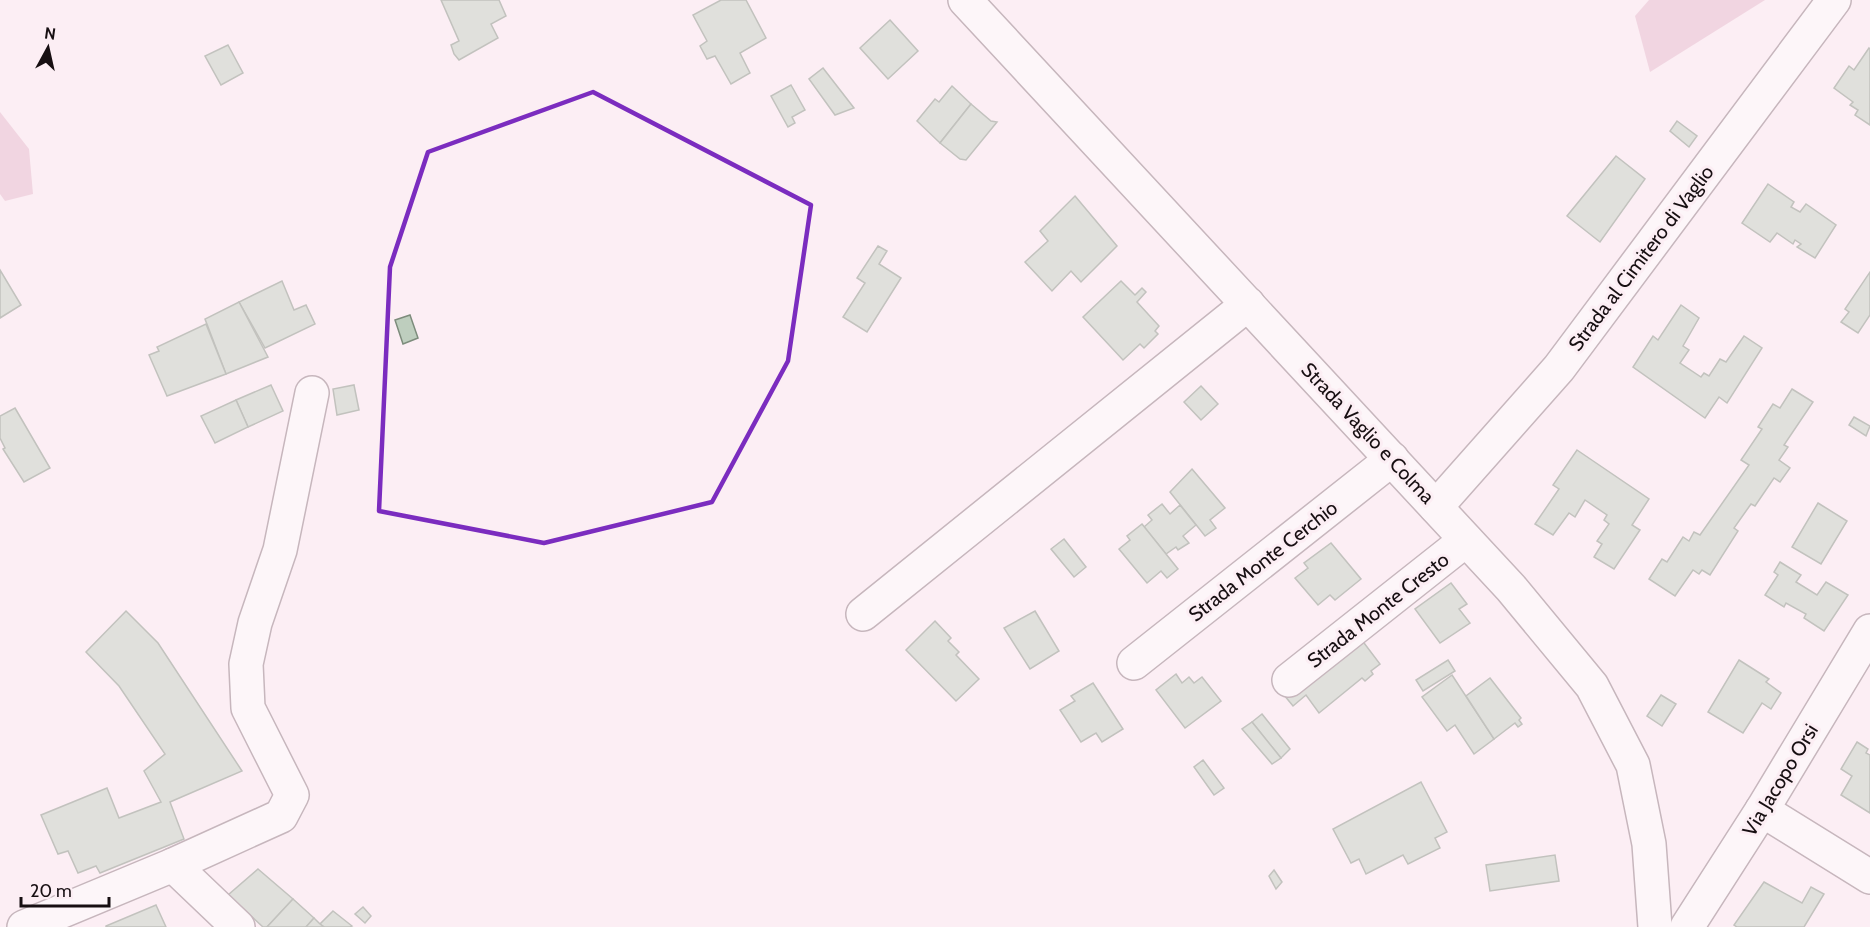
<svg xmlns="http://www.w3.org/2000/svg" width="1870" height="927" viewBox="0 0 1870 927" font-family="Cabin,sans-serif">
<rect width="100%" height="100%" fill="#fceef4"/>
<!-- green -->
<g fill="#e5b7ca">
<path d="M 1649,0 L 1765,0 L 1650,72 L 1635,16 Z"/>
<path d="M 0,112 L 29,149 L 33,194 L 5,201 L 0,194 Z"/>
</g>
<!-- building -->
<g fill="#becebe" stroke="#7d8c7c" stroke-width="1.5">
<path d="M 441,0 L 499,0 L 506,16 L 491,24 L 498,38 L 459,60 L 454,54 L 451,45 L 459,41 Z"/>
<path d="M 721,0 L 746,0 L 766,38 L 740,53 L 750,73 L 731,84 L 715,56 L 707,59 L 700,46 L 707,41 L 693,15 Z"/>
<path d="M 890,20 L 918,51 L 888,79 L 860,48 Z"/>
<path d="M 228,45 L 243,73 L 221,85 L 205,56 Z"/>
<path d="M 1869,48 L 1870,49 L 1870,125 L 1855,115 L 1858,110 L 1850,105 L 1853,102 L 1834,88 L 1849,66 L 1854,70 Z"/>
<path d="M 823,68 L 854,108 L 835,115 L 809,79 Z"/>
<path d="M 791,85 L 805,110 L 792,117 L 795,123 L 788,127 L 771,96 Z"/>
<path d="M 952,86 L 971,104 L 940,143 L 917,121 L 935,99 L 939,102 Z"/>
<path d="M 971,104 L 991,121 L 997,122 L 966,160 L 960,159 L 940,143 Z"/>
<path d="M 1677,121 L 1697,136 L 1689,147 L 1670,131 Z"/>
<path d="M 1616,156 L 1645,179 L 1600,242 L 1567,216 Z"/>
<path d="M 1768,184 L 1794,202 L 1791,207 L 1800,212 L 1806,204 L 1836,225 L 1815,258 L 1797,247 L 1801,244 L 1795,240 L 1793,244 L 1777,233 L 1770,242 L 1742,223 Z"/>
<path d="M 1075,196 L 1117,246 L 1081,282 L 1071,271 L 1052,291 L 1025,262 L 1048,241 L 1040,231 Z"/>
<path d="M 878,246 L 887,251 L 879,264 L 901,278 L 867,332 L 843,317 L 865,283 L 857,278 Z"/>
<path d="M 0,270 L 21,305 L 0,318 Z"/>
<path d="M 1870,272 L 1870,315 L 1858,333 L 1841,322 L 1849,312 L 1845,309 Z"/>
<path d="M 282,281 L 294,310 L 306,305 L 315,324 L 265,348 L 239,302 Z"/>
<path d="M 1121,281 L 1135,295 L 1142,288 L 1146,292 L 1137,302 L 1159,326 L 1155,331 L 1158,334 L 1144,348 L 1140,344 L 1123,360 L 1083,317 Z"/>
<path d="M 239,302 L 268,357 L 226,374 L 205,319 Z"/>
<path d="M 1681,305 L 1699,318 L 1683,346 L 1689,350 L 1680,363 L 1701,377 L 1704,373 L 1709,376 L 1720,359 L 1726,362 L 1744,336 L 1762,348 L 1727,403 L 1719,397 L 1705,418 L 1633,367 L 1653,336 L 1658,340 Z"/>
<path d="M 410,315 L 418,338 L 403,344 L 395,320 Z"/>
<path d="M 206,324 L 226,374 L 167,396 L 149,355 L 159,351 L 157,347 Z"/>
<path d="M 271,385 L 283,411 L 248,427 L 236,400 Z"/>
<path d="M 354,385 L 359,410 L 337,415 L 333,389 Z"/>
<path d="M 1201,386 L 1218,404 L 1201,420 L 1184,402 Z"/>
<path d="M 1792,389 L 1813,402 L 1784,445 L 1788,447 L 1779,460 L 1790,468 L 1780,482 L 1774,478 L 1755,506 L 1751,504 L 1734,528 L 1738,531 L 1710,575 L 1702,570 L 1699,574 L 1693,570 L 1675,596 L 1649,579 L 1662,559 L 1667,562 L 1683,537 L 1689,541 L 1694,532 L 1700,535 L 1749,465 L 1741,460 L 1762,429 L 1758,427 L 1773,404 L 1780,408 Z"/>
<path d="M 236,400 L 248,427 L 215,443 L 201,416 Z"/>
<path d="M 15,408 L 50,468 L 24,482 L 3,449 L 5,448 L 0,438 L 0,416 Z"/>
<path d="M 1854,417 L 1870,426 L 1866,436 L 1849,425 Z"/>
<path d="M 1577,450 L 1649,499 L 1632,525 L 1640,530 L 1614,569 L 1594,557 L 1602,544 L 1597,541 L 1609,524 L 1604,520 L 1607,515 L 1585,500 L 1575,517 L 1569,513 L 1553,535 L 1535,524 L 1559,489 L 1553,485 Z"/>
<path d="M 1192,469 L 1225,508 L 1210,520 L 1216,528 L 1205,536 L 1170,492 Z"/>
<path d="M 1818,503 L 1847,521 L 1821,564 L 1792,547 Z"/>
<path d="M 1162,504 L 1170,514 L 1180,505 L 1196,525 L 1183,536 L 1189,543 L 1178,550 L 1176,547 L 1166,554 L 1144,527 L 1152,520 L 1148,515 Z"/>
<path d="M 1142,524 L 1178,569 L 1167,578 L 1161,571 L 1147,583 L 1119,549 L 1130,540 L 1127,536 Z"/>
<path d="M 1064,539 L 1086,567 L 1074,577 L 1051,549 Z"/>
<path d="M 1331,543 L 1361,579 L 1335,600 L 1330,595 L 1318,605 L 1295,578 L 1308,568 L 1304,563 Z"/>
<path d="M 1780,562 L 1801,575 L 1796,582 L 1817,595 L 1826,582 L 1848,595 L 1824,631 L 1804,618 L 1806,614 L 1786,603 L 1784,607 L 1765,595 L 1778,575 L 1774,572 Z"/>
<path d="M 1451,583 L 1467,604 L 1459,609 L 1470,623 L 1440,643 L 1415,609 Z"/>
<path d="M 126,611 L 158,643 L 242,771 L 170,802 L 184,839 L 100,873 L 96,866 L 78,873 L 68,851 L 58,854 L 41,815 L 107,788 L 119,818 L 161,802 L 144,771 L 165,754 L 119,686 L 86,652 Z"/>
<path d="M 1035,611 L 1059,651 L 1030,669 L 1004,628 Z"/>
<path d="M 935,621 L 951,638 L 948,641 L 959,652 L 956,655 L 979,679 L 956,701 L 906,650 Z"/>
<path d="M 1358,635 L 1380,664 L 1371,671 L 1373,674 L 1365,681 L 1362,678 L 1319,713 L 1306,695 L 1293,706 L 1284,695 Z"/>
<path d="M 1448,660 L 1455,671 L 1423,691 L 1416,680 Z"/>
<path d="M 1739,660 L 1769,679 L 1766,682 L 1781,693 L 1771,709 L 1762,703 L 1743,733 L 1708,712 Z"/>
<path d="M 1176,674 L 1182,683 L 1189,677 L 1194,683 L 1202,677 L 1221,701 L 1185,728 L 1156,690 Z"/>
<path d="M 1452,675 L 1494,739 L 1474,754 L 1455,725 L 1447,731 L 1422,697 Z"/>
<path d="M 1490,678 L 1521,718 L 1519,720 L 1522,724 L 1518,727 L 1515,723 L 1494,739 L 1466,696 Z"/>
<path d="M 1093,683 L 1123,729 L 1102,742 L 1096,733 L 1081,742 L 1060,710 L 1075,701 L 1071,696 Z"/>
<path d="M 1661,695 L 1676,704 L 1662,726 L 1647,716 Z"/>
<path d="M 1262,714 L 1290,749 L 1281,758 L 1252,722 Z"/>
<path d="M 1252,722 L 1281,758 L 1272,764 L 1242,729 Z"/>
<path d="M 1857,742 L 1868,749 L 1866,753 L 1870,755 L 1870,813 L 1841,795 L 1852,776 L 1841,769 Z"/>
<path d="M 1203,760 L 1224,788 L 1214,795 L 1194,767 Z"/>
<path d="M 1421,782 L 1447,832 L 1435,838 L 1440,848 L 1408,864 L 1403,855 L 1366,874 L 1359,859 L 1351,863 L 1333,829 Z"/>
<path d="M 1555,855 L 1559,881 L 1490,891 L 1486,865 Z"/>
<path d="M 258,869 L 293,899 L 267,927 L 263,927 L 228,895 Z"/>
<path d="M 1274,870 L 1282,882 L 1276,889 L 1269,876 Z"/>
<path d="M 1764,882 L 1802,903 L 1811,887 L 1824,894 L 1804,927 L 1737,927 L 1734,925 Z"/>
<path d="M 293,899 L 314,918 L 306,927 L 267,927 Z"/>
<path d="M 156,905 L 166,927 L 106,927 L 106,926 Z"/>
<path d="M 363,907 L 371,916 L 365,923 L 355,914 Z"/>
<path d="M 333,911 L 352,926 L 350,927 L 324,927 L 320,924 Z"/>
<path d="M 314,918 L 320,924 L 324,927 L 306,927 Z"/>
</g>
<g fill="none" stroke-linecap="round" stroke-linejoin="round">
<!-- minor casing -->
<g stroke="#87727a" stroke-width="36">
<g id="minor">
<path d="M 965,0 L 1511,588 L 1592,686 L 1633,765 L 1649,844 L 1655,927"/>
<path d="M 1436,507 L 1559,368 L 1834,0"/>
<path d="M 863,614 L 1248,304"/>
<path d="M 1134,663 L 1392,459"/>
<path d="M 1289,680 L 1466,540"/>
<path d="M 1762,810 L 1870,877"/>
<path d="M 173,865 L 238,927"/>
<path d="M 24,927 L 173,865 L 281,816 L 292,795 L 248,708 L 246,664 L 255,623 L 280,550 L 312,393"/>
<path d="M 1687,927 L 1762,810 L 1870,631"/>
</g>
</g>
<!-- minor -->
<use href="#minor" stroke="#fff" stroke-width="33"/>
</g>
<!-- marked area -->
<path d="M0 0H1870V927H0ZM 593,92 L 811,205 L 788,361 L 712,502 L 544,543 L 379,511 L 390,267 L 428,152 Z" fill="#fceef4" fill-opacity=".55" fill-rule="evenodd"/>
<path fill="none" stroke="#7b2cbf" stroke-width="4.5" stroke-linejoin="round" d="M 593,92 L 811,205 L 788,361 L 712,502 L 544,543 L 379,511 L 390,267 L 428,152 Z"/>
<g text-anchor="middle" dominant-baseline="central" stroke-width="6" stroke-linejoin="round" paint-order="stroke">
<!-- street labels -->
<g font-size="20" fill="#170f12" stroke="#fceef4">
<text transform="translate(1641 258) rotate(-53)">Strada al Cimitero di Vaglio</text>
<text transform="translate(1368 433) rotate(47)">Strada Vaglio e Colma</text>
<text transform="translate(1263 561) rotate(-38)">Strada Monte Cerchio</text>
<text transform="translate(1378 610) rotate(-38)">Strada Monte Cresto</text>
<text transform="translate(1780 780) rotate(-59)">Via Jacopo Orsi</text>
</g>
</g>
<!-- north arrow -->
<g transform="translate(48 48) rotate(8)" stroke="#fceef4" stroke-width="4.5" paint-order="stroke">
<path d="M0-4.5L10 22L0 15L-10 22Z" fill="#170f12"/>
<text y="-9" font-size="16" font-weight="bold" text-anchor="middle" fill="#170f12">N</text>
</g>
<!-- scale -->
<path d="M21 897v9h88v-9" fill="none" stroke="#170f12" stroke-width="3"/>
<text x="30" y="897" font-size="18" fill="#170f12" stroke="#fceef4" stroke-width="4.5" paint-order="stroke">20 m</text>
</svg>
